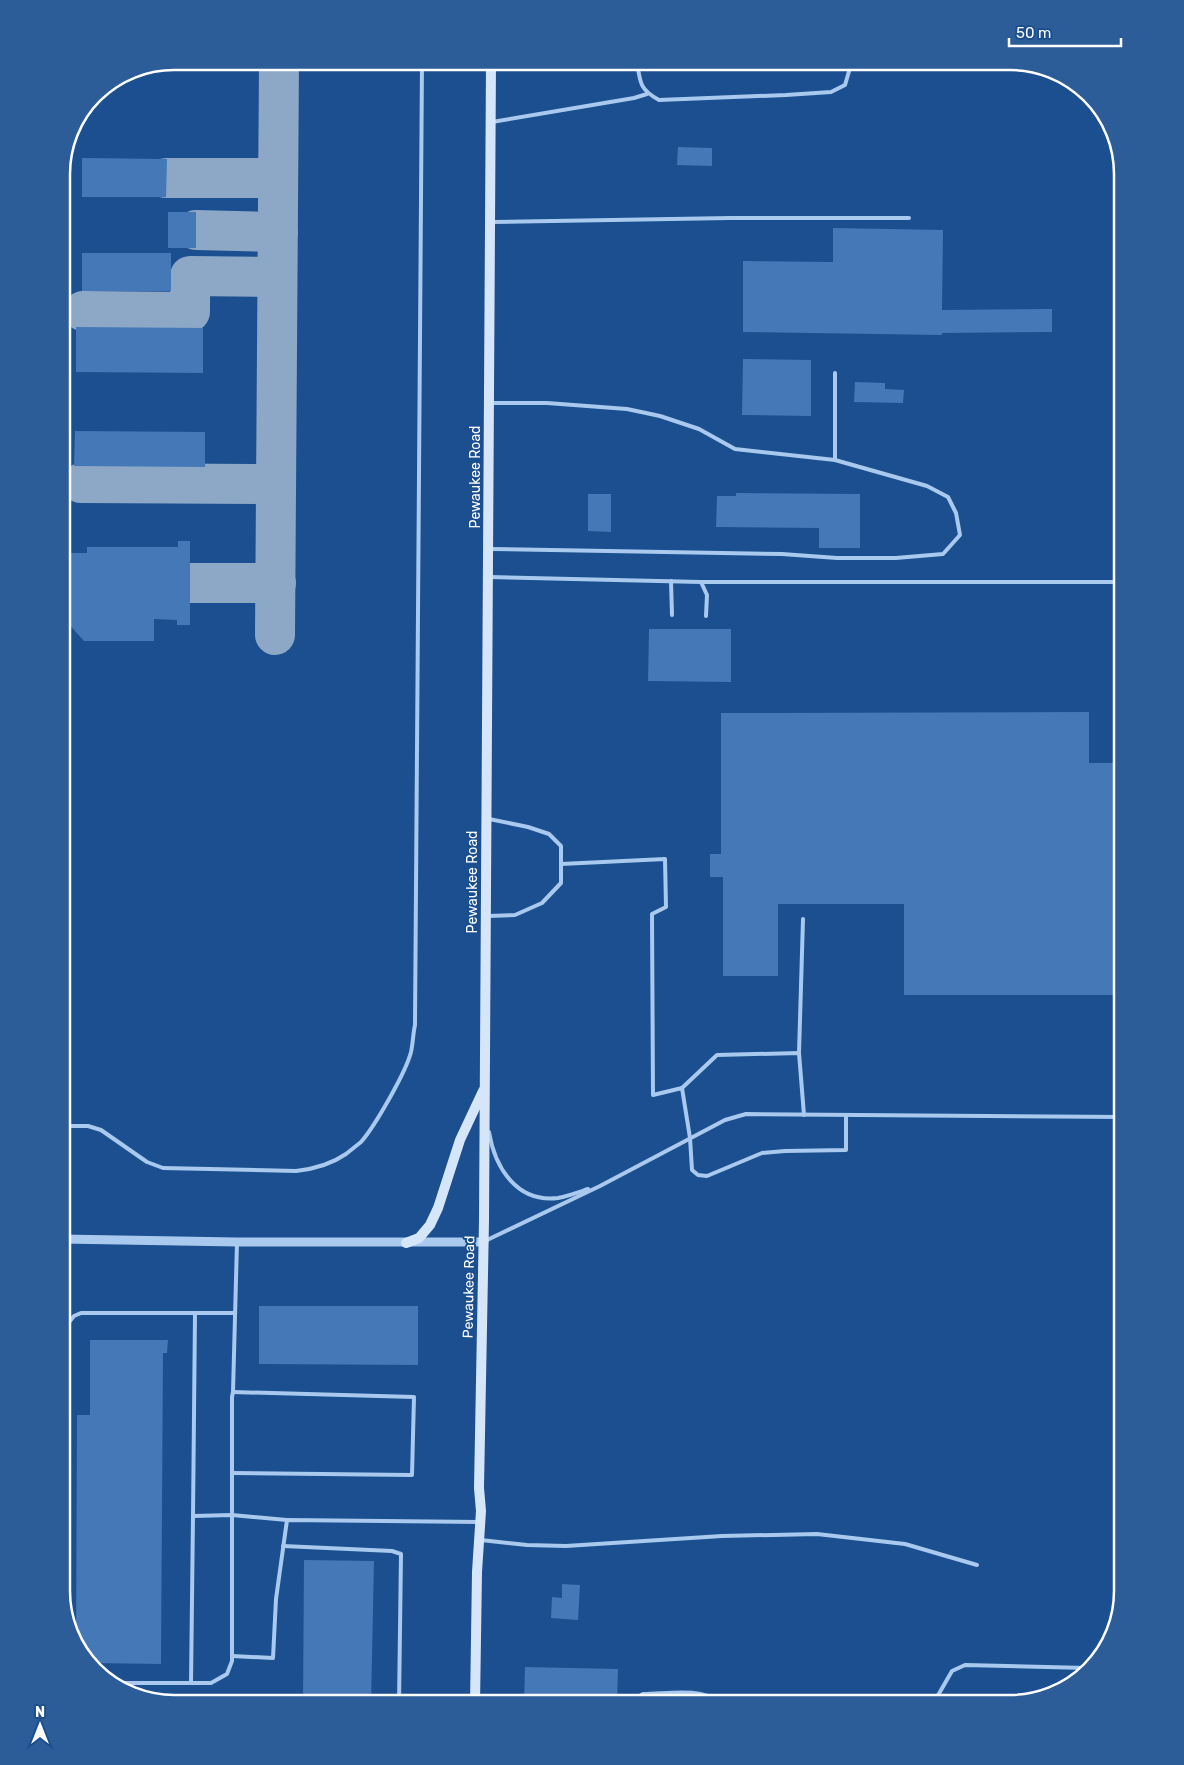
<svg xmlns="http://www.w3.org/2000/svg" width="1184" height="1765" viewBox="0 0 1184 1765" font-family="Rubik,sans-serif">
<rect width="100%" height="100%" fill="#1b4f8f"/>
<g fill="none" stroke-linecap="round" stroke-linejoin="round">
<!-- taxiway -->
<g stroke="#8da7c7" stroke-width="40">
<path d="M 166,178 L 278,178"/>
<path d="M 196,230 L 278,232"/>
<path d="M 83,311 L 190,312 L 190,276 L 277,277"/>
<path d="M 81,483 L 276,484"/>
<path d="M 190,583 L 276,583"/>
<path d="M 275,635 L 279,61"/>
</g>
</g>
<!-- building -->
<g fill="#4478b7">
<path d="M 678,147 L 712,148 L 712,166 L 677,165 Z"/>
<path d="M 82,158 L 167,159 L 166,197 L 82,197 Z"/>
<rect x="168" y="212" width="28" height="36"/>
<path d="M 833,228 L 943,230 L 942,310 L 1052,309 L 1052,332 L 942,333 L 942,335 L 743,332 L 743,261 L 833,262 Z"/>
<rect x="82" y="253" width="89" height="38"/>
<path d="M 76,327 L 203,328 L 203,373 L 76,372 Z"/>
<path d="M 743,359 L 811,360 L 811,416 L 742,415 Z"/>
<path d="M 855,382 L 885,383 L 885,389 L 904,390 L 903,403 L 854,402 Z"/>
<path d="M 75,431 L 205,432 L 205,467 L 74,466 Z"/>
<path d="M 736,493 L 860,494 L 860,548 L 819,548 L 819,528 L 716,527 L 717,496 L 736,496 Z"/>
<path d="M 588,494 L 611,494 L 611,532 L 588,531 Z"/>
<path d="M 178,541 L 190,541 L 190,625 L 177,625 L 177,620 L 154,619 L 154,641 L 84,641 L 66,621 L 66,553 L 87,553 L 87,547 L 178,547 Z"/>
<path d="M 649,629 L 731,629 L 731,682 L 648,681 Z"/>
<path d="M 1089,712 L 1089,763 L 1123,763 L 1123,995 L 904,995 L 904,904 L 778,904 L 778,976 L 723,976 L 723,877 L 710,877 L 710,854 L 721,854 L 721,713 Z"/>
<path d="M 259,1306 L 418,1306 L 418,1365 L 259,1364 Z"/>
<path d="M 90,1340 L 168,1340 L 167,1353 L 163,1353 L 161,1664 L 92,1663 L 76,1646 L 77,1415 L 90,1415 Z"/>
<path d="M 304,1560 L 374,1561 L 371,1704 L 303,1704 Z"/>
<path d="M 562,1584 L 580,1585 L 578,1620 L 551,1618 L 552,1597 L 562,1598 Z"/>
<path d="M 525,1667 L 618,1669 L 617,1704 L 524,1704 Z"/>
</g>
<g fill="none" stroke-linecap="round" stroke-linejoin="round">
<!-- service -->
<g stroke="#a9c9ee" stroke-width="4">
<path d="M 637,61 C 640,82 639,89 659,100 L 786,95 L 831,92 L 845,85 L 852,61"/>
<path d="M 492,122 L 634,98 L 647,94"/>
<path d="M 492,222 L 730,218 L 909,218"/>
<path d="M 835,373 L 835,460"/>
<path d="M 489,403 L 547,403 L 627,409 L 660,416 L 699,429 L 735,449 L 835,460 L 927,486 L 948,497 L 956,513 L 960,535 L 943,554 L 896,558 L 837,558 L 782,554 L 490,549"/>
<path d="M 490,577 L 701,582 L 707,595 L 706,616"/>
<path d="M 671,581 L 672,615"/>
<path d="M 701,582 L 1123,582"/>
<path d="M 561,864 L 665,859 L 666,907 L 652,914 L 653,1095 L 682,1088 L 690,1138 L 692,1170 L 698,1175 L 707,1176 L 762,1153 L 785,1151 L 846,1150 L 846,1115"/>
<path d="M 488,916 L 515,915 L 542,903 L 561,883 L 561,846 L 549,834 L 528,827 L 489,819"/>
<path d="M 799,1053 L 803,919"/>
<path d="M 682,1088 L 717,1055 L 799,1053 L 804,1115"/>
<path d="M 61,1126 L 88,1126 L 101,1130 L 147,1162 L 163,1168 L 296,1171 C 314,1169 330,1165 346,1154 C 351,1150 356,1146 361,1142 C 375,1126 406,1072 411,1052 C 413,1043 413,1034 415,1025 L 422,61"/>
<path d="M 489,1132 C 495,1168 517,1203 558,1198 C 568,1196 579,1192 588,1189"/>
<path d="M 485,1241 L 600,1186 L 725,1120 L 746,1114 L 1123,1117"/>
<path d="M 61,1332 L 74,1316 L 81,1313 L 234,1313"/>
<path d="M 232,1473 L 412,1475 L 414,1397 L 233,1392"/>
<path d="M 193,1516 L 195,1313"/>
<path d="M 61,1528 L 62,1592"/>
<path d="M 481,1540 L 527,1545 L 566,1546 L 722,1536 L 817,1534 L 905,1544 L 977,1565"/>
<path d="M 283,1546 L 392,1551 L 401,1554 L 399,1704"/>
<path d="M 232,1656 L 273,1658 L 276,1599 L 287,1520 L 480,1522"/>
<path d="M 110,1683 L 211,1683 L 227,1674 L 232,1661 L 232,1397 L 233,1392 L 237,1242"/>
<path d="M 191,1683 L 193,1516 L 232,1515 L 287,1520"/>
<path d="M 634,1704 L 638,1697 L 643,1694 C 667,1694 699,1687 720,1702 L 720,1704"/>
<path d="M 933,1704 L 952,1671 L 965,1665 L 1087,1668"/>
</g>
<!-- tertiary -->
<path stroke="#a9c9ee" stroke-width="9" d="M 61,1239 L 237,1242 L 484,1242"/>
<!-- secondary -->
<g stroke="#d6e6fa" stroke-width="10">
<path d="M 406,1243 L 419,1238 L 430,1225 L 438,1208 L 460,1140 L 483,1091"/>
<path d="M 475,1704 L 477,1572 L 481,1511 L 479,1488 L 484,1220 L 491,61"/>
</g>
</g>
<g text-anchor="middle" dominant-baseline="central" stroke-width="4" stroke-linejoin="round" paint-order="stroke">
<!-- street labels -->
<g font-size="14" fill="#fff" stroke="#1b4f8f">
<text transform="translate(475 477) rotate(-90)">Pewaukee Road</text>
<text transform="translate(472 882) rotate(-90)">Pewaukee Road</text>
<text transform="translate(469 1287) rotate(-89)">Pewaukee Road</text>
</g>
</g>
<!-- crop -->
<path d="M0 0H1184V1765H0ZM174 70H1010A104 104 0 0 1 1114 174V1591A104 104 0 0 1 1010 1695H174A104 104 0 0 1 70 1591V174A104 104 0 0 1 174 70Z" fill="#2d5d98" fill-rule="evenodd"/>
<path fill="none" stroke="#fff" stroke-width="2.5" d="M174 70H1010A104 104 0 0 1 1114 174V1591A104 104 0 0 1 1010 1695H174A104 104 0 0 1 70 1591V174A104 104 0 0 1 174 70Z"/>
<!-- north arrow -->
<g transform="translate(40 1725)" stroke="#1b4f8f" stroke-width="4" paint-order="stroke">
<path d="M0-4L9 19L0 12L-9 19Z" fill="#ffffff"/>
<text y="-8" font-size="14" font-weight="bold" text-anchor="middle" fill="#ffffff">N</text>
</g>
<!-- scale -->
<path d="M1009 38v8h112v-8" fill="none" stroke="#ffffff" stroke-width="2.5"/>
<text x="1016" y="38" font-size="15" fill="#ffffff" stroke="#1b4f8f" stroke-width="4" paint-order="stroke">50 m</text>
</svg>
